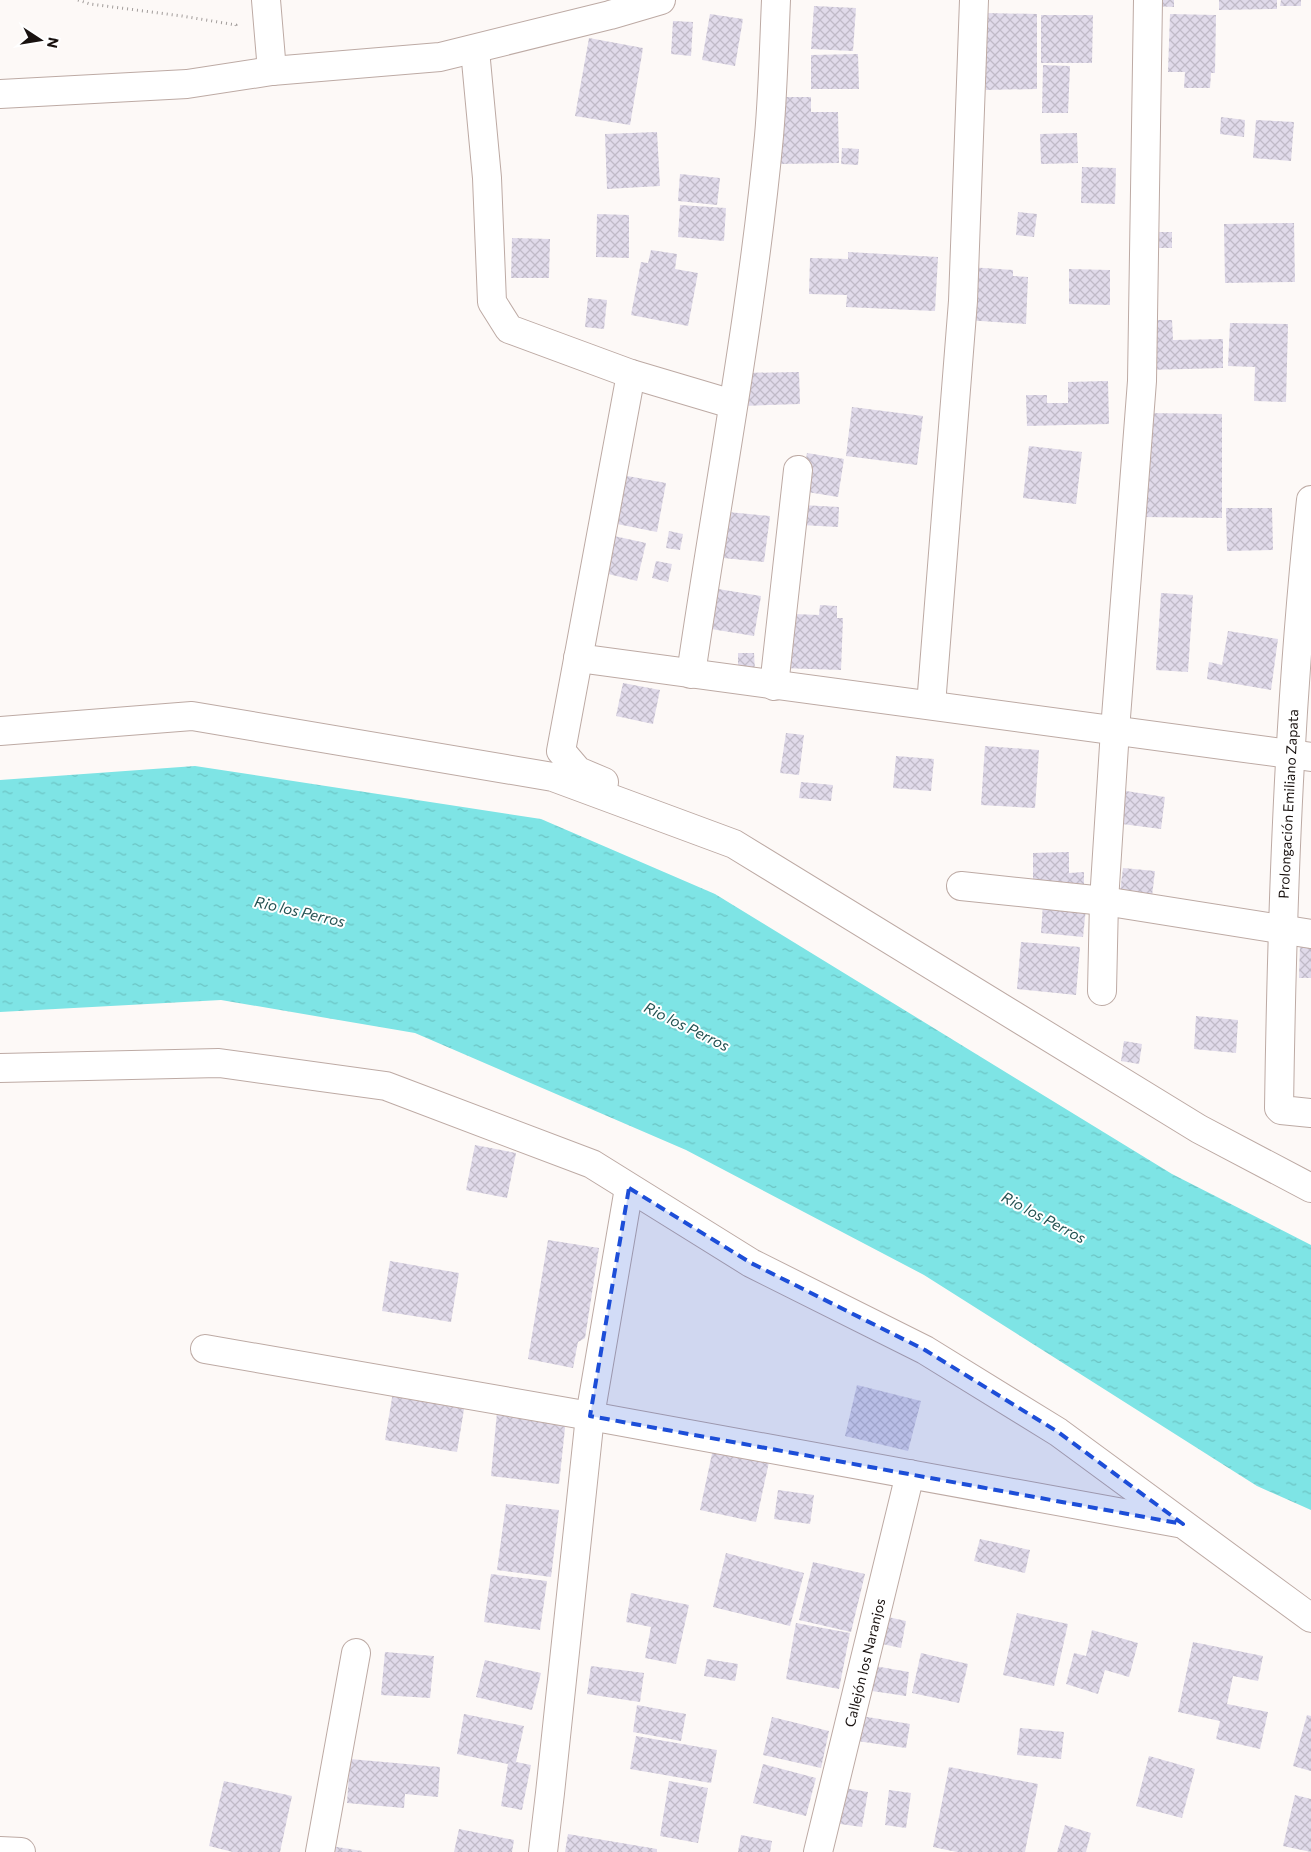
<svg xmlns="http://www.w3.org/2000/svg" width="1311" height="1852" viewBox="0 0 1311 1852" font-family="Commissioner,sans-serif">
<defs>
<pattern id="water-ripples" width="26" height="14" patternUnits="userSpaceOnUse" patternTransform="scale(1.25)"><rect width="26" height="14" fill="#7ee4e5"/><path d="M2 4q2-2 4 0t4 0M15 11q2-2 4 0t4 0" fill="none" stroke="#6cc3c3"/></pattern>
<pattern id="building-cross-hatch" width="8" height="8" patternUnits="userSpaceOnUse" patternTransform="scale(1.25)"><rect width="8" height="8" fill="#e0daea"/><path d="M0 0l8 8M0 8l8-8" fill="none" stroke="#c0bac8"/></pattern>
</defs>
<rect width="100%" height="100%" fill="#fdf9f7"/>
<!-- water -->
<path fill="url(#water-ripples)" d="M 195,766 L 541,819 L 715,894 L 1172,1174 L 1311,1245 L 1311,1510 L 1257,1486 L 924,1275 L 686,1150 L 415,1033 L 221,1000 L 0,1012 L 0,780 Z"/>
<!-- building -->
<g fill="url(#building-cross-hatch)">
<path d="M 1152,0 L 1174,0 L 1174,7 L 1152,6 Z"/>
<path d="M 1219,0 L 1277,0 L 1277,9 L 1219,10 Z"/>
<path d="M 1281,0 L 1301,0 L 1301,6 L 1280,6 Z"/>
<path d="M 814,6 L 856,8 L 853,51 L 811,49 Z"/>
<path d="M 986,13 L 1037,14 L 1037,89 L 986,90 Z"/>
<path d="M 710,14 L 743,19 L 735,66 L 702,60 Z"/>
<path d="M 1170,14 L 1216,15 L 1215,73 L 1211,73 L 1210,88 L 1184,88 L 1185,72 L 1168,72 Z"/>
<path d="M 1041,15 L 1093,15 L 1092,63 L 1041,63 Z"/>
<path d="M 673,21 L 693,22 L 691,56 L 671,54 Z"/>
<path d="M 589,38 L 643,48 L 630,125 L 575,116 Z"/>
<path d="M 858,54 L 859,89 L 811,89 L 811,55 Z"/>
<path d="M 1043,65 L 1070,66 L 1068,113 L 1042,113 Z"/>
<path d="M 784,97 L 811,97 L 811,112 L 838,112 L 839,163 L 781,164 L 780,113 Z"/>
<path d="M 1221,117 L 1245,120 L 1244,137 L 1220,134 Z"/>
<path d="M 1256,120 L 1294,122 L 1291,161 L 1253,158 Z"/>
<path d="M 657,132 L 660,186 L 607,189 L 605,134 Z"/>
<path d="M 1077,133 L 1078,163 L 1041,164 L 1040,134 Z"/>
<path d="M 842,148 L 859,149 L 858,165 L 841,164 Z"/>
<path d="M 1082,167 L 1116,168 L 1115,204 L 1081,203 Z"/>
<path d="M 680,174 L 720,178 L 717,205 L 678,201 Z"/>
<path d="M 680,205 L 726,208 L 724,241 L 678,237 Z"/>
<path d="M 1018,212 L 1037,214 L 1034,237 L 1016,235 Z"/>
<path d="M 597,214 L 629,215 L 629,258 L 596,257 Z"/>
<path d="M 1294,223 L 1295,282 L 1225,283 L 1224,224 Z"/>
<rect x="1152" y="232" width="20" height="16"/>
<path d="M 512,238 L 550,239 L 549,278 L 511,278 Z"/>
<path d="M 651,250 L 677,254 L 675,269 L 698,273 L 688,326 L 631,315 L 641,262 L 648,263 Z"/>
<path d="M 848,252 L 938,257 L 935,311 L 846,307 L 847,295 L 809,294 L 810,258 L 848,259 Z"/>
<path d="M 969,267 L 1013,270 L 1013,276 L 1028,277 L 1026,324 L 966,320 Z"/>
<path d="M 1069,269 L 1110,270 L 1110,305 L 1069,304 Z"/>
<path d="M 588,298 L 607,300 L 604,329 L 585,327 Z"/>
<path d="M 1145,320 L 1172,320 L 1173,340 L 1223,339 L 1223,368 L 1146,370 Z"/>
<path d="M 1230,323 L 1288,324 L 1286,402 L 1254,401 L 1255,367 L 1228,366 Z"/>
<path d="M 799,372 L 800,404 L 743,406 L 742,373 Z"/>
<path d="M 1108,381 L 1109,424 L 1027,426 L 1026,395 L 1047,395 L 1047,403 L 1068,403 L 1068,382 Z"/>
<path d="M 852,407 L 923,416 L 917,465 L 846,456 Z"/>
<path d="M 1143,413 L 1222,414 L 1222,518 L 1142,517 Z"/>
<path d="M 1029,446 L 1082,452 L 1076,504 L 1023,498 Z"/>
<path d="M 807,453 L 844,459 L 838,497 L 801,491 Z"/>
<path d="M 616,474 L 666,483 L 657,532 L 607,522 Z"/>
<path d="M 802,505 L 839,507 L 838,527 L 801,525 Z"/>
<path d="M 1226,508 L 1272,508 L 1273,550 L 1227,551 Z"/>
<path d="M 718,511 L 770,516 L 764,562 L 713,557 Z"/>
<path d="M 669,531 L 683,534 L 680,550 L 666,548 Z"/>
<path d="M 605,534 L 646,543 L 637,581 L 596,571 Z"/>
<path d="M 656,561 L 672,564 L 668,582 L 652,578 Z"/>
<path d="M 706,587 L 761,596 L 754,636 L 699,627 Z"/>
<path d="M 1161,593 L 1193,595 L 1188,672 L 1156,670 Z"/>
<path d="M 820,605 L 837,606 L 837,618 L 843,618 L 841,670 L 780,668 L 794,614 L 819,615 Z"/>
<path d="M 1228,631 L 1278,639 L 1271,690 L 1207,679 L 1209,662 L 1222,665 Z"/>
<path d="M 738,653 L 754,653 L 755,671 L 738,671 Z"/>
<path d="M 623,683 L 660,690 L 653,724 L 616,716 Z"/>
<path d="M 786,733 L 804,735 L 799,775 L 780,773 Z"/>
<path d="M 985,746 L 1039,750 L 1035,808 L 981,805 Z"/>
<path d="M 896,756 L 934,759 L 931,791 L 893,788 Z"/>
<path d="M 801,782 L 833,785 L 831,801 L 799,798 Z"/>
<path d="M 1126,791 L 1165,797 L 1161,829 L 1122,824 Z"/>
<path d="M 1069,852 L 1069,873 L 1084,872 L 1084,888 L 1033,889 L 1033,853 Z"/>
<path d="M 1123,868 L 1155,871 L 1152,896 L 1120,892 Z"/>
<path d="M 1043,904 L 1086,908 L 1083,937 L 1041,933 Z"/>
<path d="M 1021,942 L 1080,947 L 1076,995 L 1017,989 Z"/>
<path d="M 1300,945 L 1311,946 L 1311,978 L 1299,978 Z"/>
<path d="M 1196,1016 L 1238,1020 L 1236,1053 L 1194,1049 Z"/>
<path d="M 1124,1041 L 1142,1044 L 1139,1064 L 1121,1061 Z"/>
<path d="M 475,1145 L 516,1153 L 507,1198 L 466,1190 Z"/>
<path d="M 548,1240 L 599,1248 L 585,1338 L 578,1342 L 573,1368 L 528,1359 Z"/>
<path d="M 390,1261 L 459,1273 L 451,1322 L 382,1311 Z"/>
<path d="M 857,1385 L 921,1401 L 908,1451 L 845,1436 Z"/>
<path d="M 393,1392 L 465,1403 L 457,1452 L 385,1440 Z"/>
<path d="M 497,1412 L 566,1419 L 559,1484 L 491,1476 Z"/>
<path d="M 713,1449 L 769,1462 L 756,1522 L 700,1510 Z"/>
<path d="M 778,1490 L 814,1495 L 810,1524 L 774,1519 Z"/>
<path d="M 506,1504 L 559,1510 L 551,1577 L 497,1570 Z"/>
<path d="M 980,1539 L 1030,1550 L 1025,1573 L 974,1561 Z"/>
<path d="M 726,1553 L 804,1573 L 790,1626 L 713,1607 Z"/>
<path d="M 813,1562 L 865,1574 L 851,1632 L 799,1620 Z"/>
<path d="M 491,1574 L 547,1581 L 540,1630 L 484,1622 Z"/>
<path d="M 631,1593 L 689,1605 L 676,1664 L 645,1658 L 651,1627 L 626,1622 Z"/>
<path d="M 1017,1613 L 1068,1624 L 1054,1686 L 1003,1675 Z"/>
<path d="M 879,1615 L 906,1621 L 901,1648 L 873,1642 Z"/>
<path d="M 796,1623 L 850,1633 L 839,1689 L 786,1679 Z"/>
<path d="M 1092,1630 L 1138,1643 L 1129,1677 L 1105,1670 L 1098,1694 L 1066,1684 L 1074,1653 L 1086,1656 Z"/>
<path d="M 1193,1642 L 1263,1656 L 1258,1681 L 1233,1676 L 1227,1704 L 1268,1712 L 1260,1749 L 1216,1739 L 1220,1721 L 1178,1712 Z"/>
<path d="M 385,1652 L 434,1656 L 430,1698 L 381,1695 Z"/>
<path d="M 921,1653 L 968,1664 L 959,1703 L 912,1693 Z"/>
<path d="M 707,1659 L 738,1664 L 735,1681 L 704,1676 Z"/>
<path d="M 485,1660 L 541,1673 L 532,1710 L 476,1697 Z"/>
<path d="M 869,1665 L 909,1672 L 906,1696 L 865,1690 Z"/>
<path d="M 591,1666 L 644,1673 L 640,1702 L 587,1694 Z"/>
<path d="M 637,1705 L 686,1714 L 681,1741 L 633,1732 Z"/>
<path d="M 464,1714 L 524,1726 L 516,1762 L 531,1765 L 522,1810 L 501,1806 L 508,1764 L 457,1754 Z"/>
<path d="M 855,1715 L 910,1724 L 906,1748 L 850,1740 Z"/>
<path d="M 1307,1715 L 1311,1716 L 1311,1771 L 1293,1766 Z"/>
<path d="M 772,1717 L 829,1731 L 821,1768 L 763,1755 Z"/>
<path d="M 1020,1728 L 1064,1732 L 1061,1759 L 1017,1755 Z"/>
<path d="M 636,1736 L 717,1750 L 711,1783 L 630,1769 Z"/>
<path d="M 1149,1756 L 1195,1769 L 1182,1818 L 1136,1806 Z"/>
<path d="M 350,1759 L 440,1767 L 438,1797 L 405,1794 L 404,1808 L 347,1803 Z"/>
<path d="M 763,1764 L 816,1778 L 806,1816 L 753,1803 Z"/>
<path d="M 949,1767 L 1038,1784 L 1025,1852 L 957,1852 L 933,1847 Z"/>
<path d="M 224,1781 L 292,1796 L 280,1852 L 233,1852 L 209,1846 Z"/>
<path d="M 669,1781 L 708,1788 L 698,1843 L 660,1836 Z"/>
<path d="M 839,1787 L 868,1792 L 862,1827 L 833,1823 Z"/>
<path d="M 889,1790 L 911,1793 L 906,1828 L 885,1825 Z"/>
<path d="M 1295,1795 L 1311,1799 L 1311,1852 L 1283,1846 Z"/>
<path d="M 1065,1825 L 1091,1833 L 1086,1852 L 1057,1852 Z"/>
<path d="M 459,1829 L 514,1840 L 512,1852 L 454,1852 Z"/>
<path d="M 568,1834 L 657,1849 L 657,1852 L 565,1852 Z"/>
<path d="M 741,1835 L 772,1841 L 770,1852 L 738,1852 Z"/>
<path d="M 331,1846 L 362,1851 L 361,1852 L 330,1852 Z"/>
</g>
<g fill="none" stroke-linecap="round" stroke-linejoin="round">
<!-- street casing -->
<g stroke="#bdaaa4" stroke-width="30">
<g id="street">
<path d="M 266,0 L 272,71"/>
<path d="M 475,50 L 487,178 L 492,302 L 509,329 L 631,374 L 732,404"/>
<path d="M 0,94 L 187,84 L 272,71 L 440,57 L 610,15 L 661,0"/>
<path d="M 1311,500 C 1289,702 1282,905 1279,1108 L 1281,1110 L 1311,1113"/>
<path d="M 578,658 L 1311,757"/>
<path d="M 691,674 C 717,495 752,316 769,136 C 773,91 774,45 776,0"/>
<path d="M 774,686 L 798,470"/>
<path d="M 931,705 L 963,301 L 974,0"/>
<path d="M 0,731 L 192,716 L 553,777 L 734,844 L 1199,1129 L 1311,1188"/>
<path d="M 604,782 L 578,771 L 561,751 L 631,374"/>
<path d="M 961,886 L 1104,901 L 1311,934"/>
<path d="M 1102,991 L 1104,901 L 1115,730 L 1142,381 L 1148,0"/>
<path d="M 0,1068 L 219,1063 L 386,1086 L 592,1164 L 751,1263 L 925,1350 L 1058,1432 L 1311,1618"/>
<path d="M 205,1349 L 590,1416 L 1178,1523"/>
<path d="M 0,1851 L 21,1852"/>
<path d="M 320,1852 L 356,1653"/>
<path d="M 543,1852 L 550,1793 L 590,1416 L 629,1188"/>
<path id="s1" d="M 818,1852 L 910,1474"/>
</g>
</g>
<!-- path -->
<path stroke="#a19c9a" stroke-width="3" stroke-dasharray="1 4" stroke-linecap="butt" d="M 78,0 L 90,4 L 182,16 L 236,25 L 236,27"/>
<!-- street -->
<use href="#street" stroke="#fff" stroke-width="28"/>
</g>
<!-- marked area -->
<path fill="#1d4ed8" fill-opacity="0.2" stroke="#1d4ed8" stroke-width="4" stroke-dasharray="10 6" stroke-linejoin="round" d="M 629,1188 L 751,1263 L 925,1350 L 1058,1432 L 1183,1524 L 590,1416 Z"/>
<g text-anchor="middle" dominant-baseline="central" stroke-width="4" stroke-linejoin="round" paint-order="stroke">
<!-- street labels -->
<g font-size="14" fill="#191210" stroke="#fff">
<text transform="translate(1288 804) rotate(-87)">Prolongación Emiliano Zapata</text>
<text stroke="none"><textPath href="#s1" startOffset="195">Callejón los Naranjos</textPath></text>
</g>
<!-- water labels -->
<g font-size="15" font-style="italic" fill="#245252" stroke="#fff">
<text transform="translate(300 911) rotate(13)">Rio los Perros</text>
<text transform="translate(687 1026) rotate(26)">Rio los Perros</text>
<text transform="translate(1044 1217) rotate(28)">Rio los Perros</text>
</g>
</g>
<!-- north arrow -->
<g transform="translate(40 40) rotate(102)" stroke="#ffffff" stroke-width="4" paint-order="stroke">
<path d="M0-4L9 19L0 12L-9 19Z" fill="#191210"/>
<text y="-8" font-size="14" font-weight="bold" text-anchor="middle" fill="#191210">N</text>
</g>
</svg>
